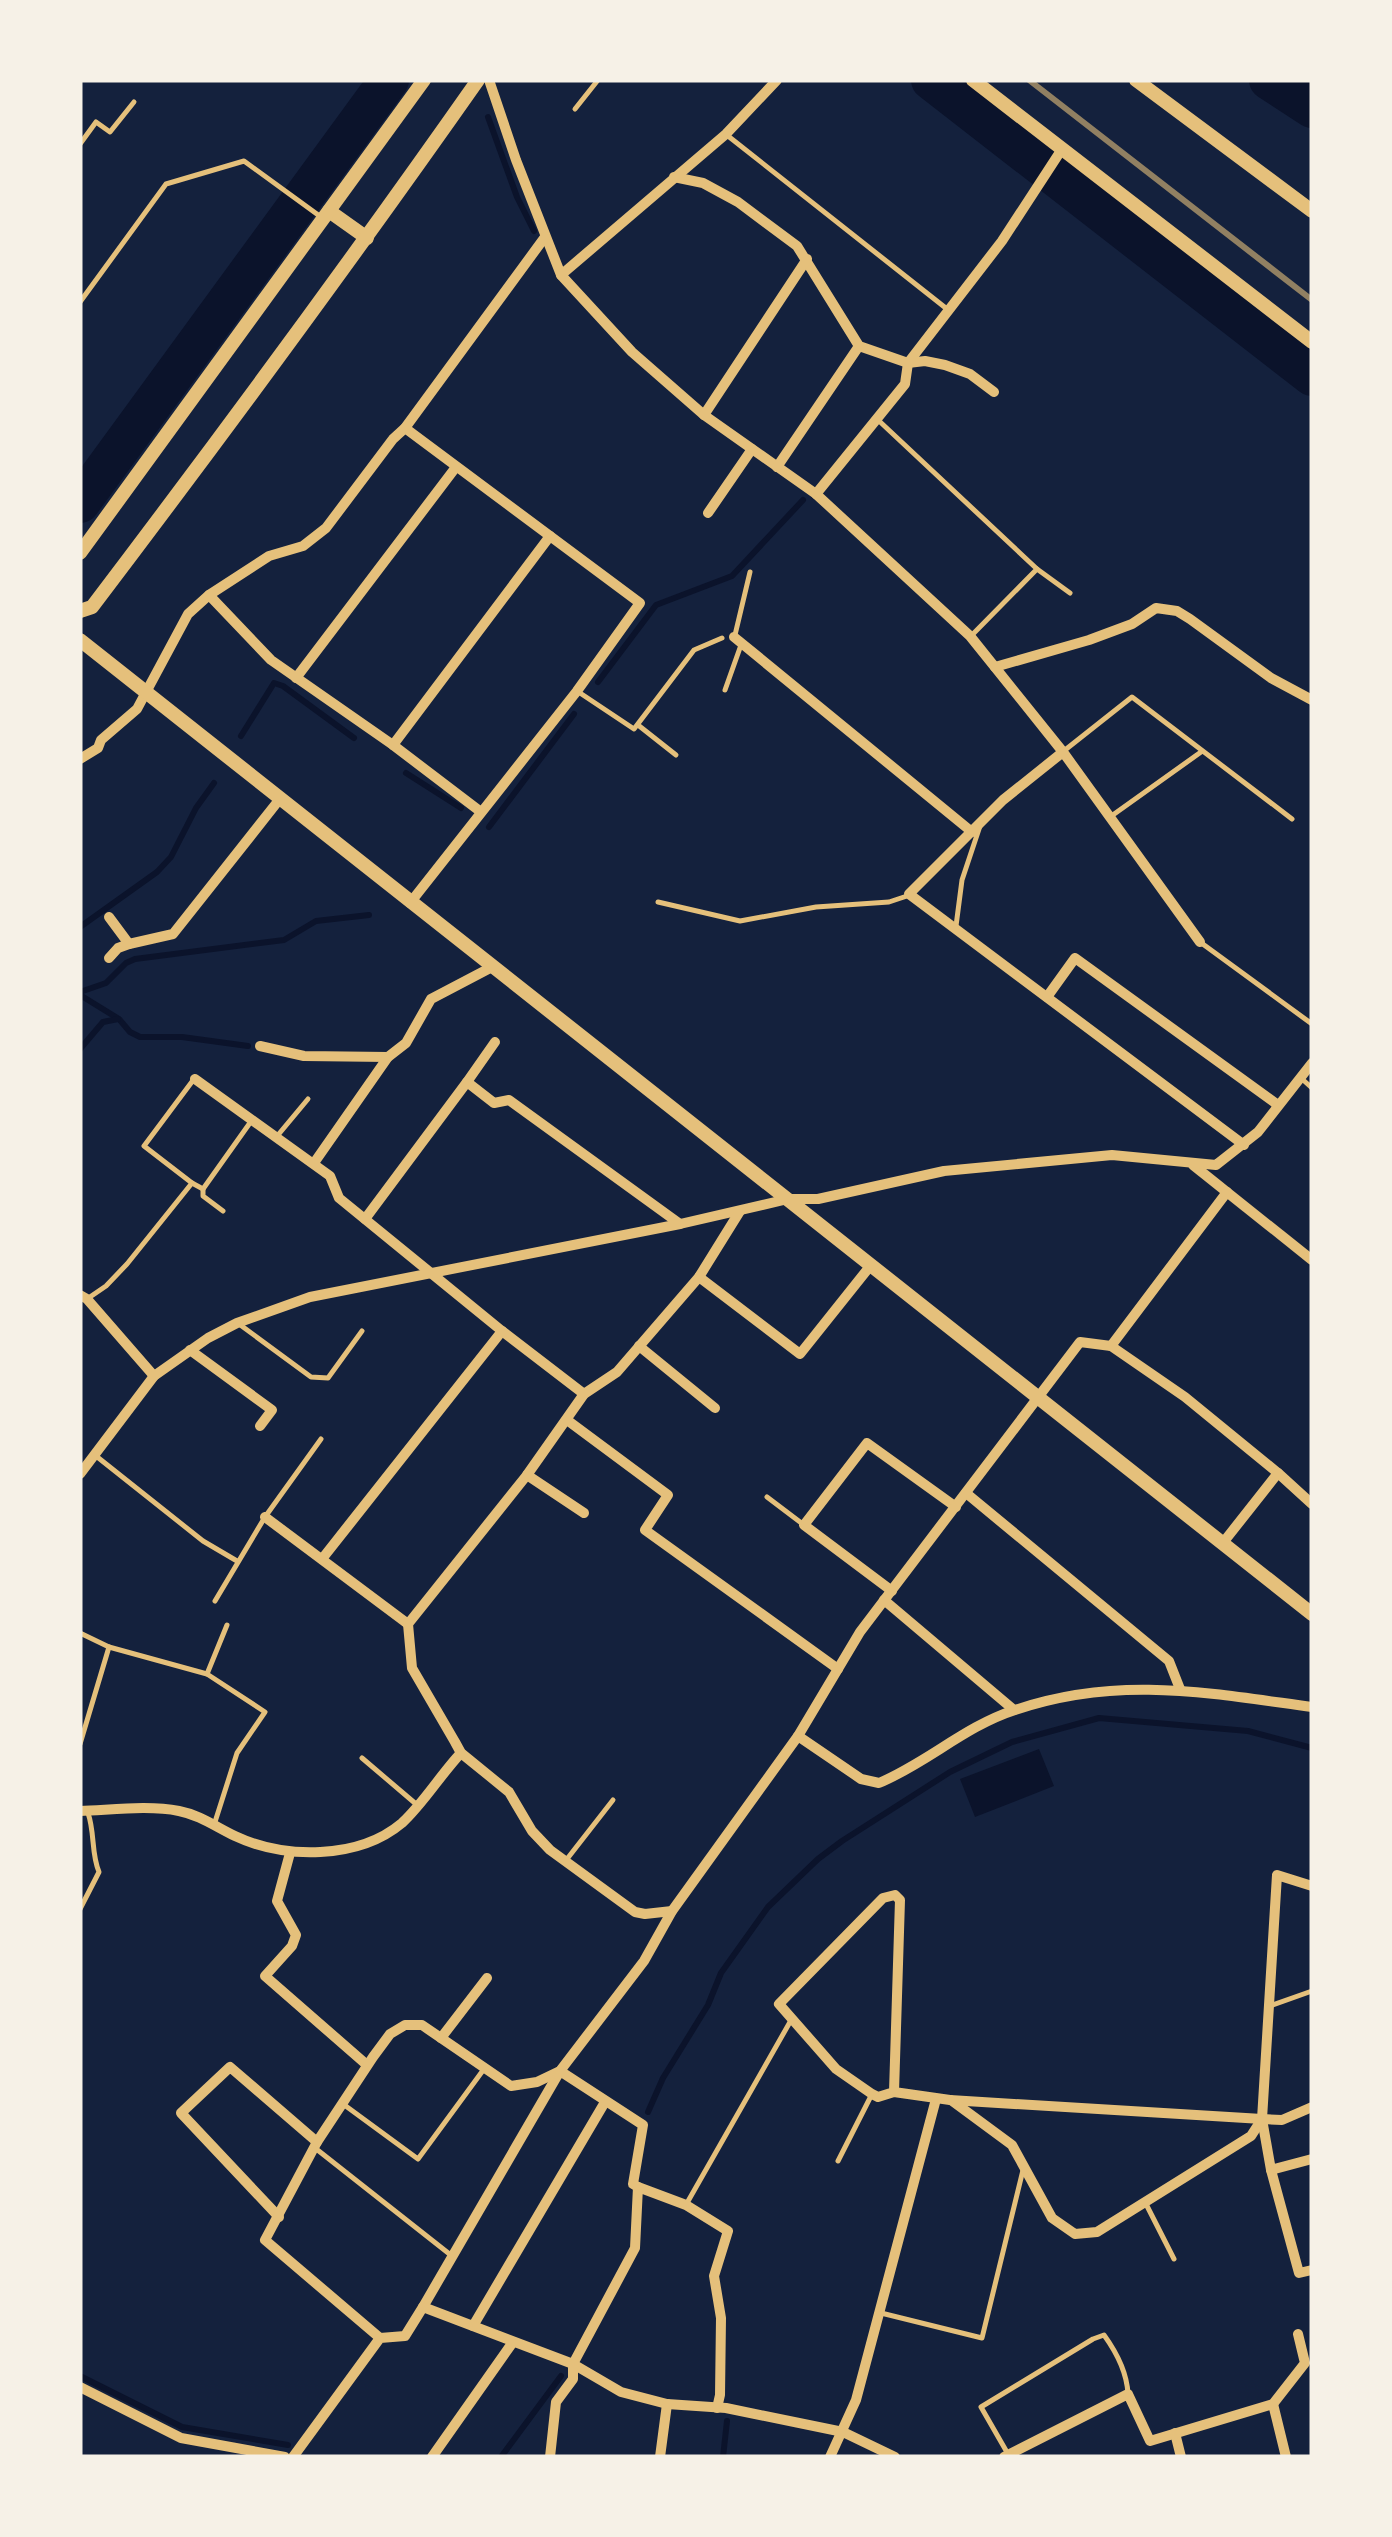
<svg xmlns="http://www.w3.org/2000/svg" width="1392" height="2537" viewBox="0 0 1392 2537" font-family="'Times New Roman',serif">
<rect width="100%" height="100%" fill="#14213d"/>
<!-- water -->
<path fill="#0b132b" d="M 1039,1749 L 1054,1786 L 975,1817 L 960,1779 Z"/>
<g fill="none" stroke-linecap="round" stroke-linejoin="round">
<!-- stream -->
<g stroke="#0b132b" stroke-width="6">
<path d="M 488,117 L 517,197 L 534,231"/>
<path d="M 598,682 L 656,605 L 732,576 L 803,500"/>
<path d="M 241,736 L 274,683 L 283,686 L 354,738"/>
<path d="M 406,773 L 461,808"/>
<path d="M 489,827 L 574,714"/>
<path d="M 80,927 L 157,872 L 171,857 L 196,808 L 214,783"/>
<path d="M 80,992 L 106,983 L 126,963 L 135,959 L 284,940 L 316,921 L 369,915"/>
<path d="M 80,995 L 119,1019 L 130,1032 L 140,1037 L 182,1037 L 248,1046"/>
<path d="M 80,1049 L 103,1022 L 118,1019"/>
<path d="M 648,2112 L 663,2078 L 708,2005 L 721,1973 L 768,1907 L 818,1859 L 842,1841 L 950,1772 L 1012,1742 L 1099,1718 L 1248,1731 L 1312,1748"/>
<path d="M 80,2376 L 182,2427 L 288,2445"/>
<path d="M 501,2457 L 561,2376"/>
<path d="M 723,2457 L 727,2421"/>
</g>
<!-- river -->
<g stroke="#0b132b" stroke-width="40">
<path d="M 931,80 L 1312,376"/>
<path d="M 1269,80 L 1312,108"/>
<path d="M 80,503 L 389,80"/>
</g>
<!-- service -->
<g stroke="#e5c07b" stroke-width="5">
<path d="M 575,109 L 598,80"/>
<path d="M 728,136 L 947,309"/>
<path d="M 80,144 L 96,122 L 110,132 L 134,102"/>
<path d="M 80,302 L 166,184 L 244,161 L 321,217"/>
<path d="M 877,419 L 1037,569 L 972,635"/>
<path d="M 1037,569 L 1070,593"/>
<path d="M 735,635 L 750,572"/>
<path d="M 725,690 L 741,645"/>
<path d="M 577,691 L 634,729 L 694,650 L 722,638"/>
<path d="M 638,725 L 676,755"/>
<path d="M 1065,750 L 1132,697 L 1292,819"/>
<path d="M 1110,817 L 1201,752"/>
<path d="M 658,902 L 740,921 L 816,907 L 889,902 L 907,896"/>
<path d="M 956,926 L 962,880 L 980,826"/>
<path d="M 1200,942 L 1312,1024"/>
<path d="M 1301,1078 L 1312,1088"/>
<path d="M 278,1135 L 308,1099"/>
<path d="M 192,1183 L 203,1189 L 252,1120"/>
<path d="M 203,1189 L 203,1196 L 223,1211"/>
<path d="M 87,1299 L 106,1286 L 127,1264 L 192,1183 L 144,1146 L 194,1079"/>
<path d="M 239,1324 L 311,1377 L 328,1378 L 362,1331"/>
<path d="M 96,1456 L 203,1541 L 237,1561"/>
<path d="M 767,1497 L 804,1525"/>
<path d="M 215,1601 L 265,1517 L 321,1439"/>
<path d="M 80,1633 L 109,1647 L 207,1674 L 265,1712 L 237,1753 L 215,1822"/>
<path d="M 207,1674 L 227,1625"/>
<path d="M 80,1744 L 109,1647"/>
<path d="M 362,1758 L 416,1804"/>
<path d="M 567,1859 L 613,1800"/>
<path d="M 80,1909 L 99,1872 C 91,1853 95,1833 88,1813"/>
<path d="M 1270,2006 L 1312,1991"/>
<path d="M 343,2104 L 418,2159 L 484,2069"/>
<path d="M 315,2148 L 452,2256"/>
<path d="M 838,2161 L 872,2094"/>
<path d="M 1145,2202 L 1174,2259"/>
<path d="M 687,2203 L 790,2022"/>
<path d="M 881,2313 L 982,2338 L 1023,2170"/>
<path d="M 1008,2454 L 981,2407 L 1093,2339 L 1104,2335 C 1117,2353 1127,2373 1128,2394"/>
</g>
<!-- minor -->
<g stroke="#e5c07b" stroke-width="10">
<path d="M 489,80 L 516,160 L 561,275 L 632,352 L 704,415 L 816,494 L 970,636 L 1063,752 L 1200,942"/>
<path d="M 674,177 L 703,183 L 738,202 L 797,246 L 859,346 L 908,363 L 925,361 L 945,365 L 970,374 L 994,392"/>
<path d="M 561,275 L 726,134 L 777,80"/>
<path d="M 704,415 L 807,259"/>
<path d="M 405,428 L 640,603 L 577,691 L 410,903"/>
<path d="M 777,467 L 859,346"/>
<path d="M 816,494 L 905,384 L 908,363 L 1002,241 L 1062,149"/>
<path d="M 708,513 L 752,449"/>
<path d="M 209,595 L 271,660 L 393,745 L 481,812"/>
<path d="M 734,637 L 972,832"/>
<path d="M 995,667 L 1089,640 L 1132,624 L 1156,608 L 1177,611 L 1190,619 L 1271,678 L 1312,700"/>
<path d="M 296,678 L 456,467"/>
<path d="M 393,745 L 550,536"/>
<path d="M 1063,752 L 1003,800 L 909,894 L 1244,1145"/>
<path d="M 80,759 L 98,748 L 101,740 L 137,709 L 188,614 L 209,595 L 269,556 L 303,546 L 326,528 L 393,439 L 405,428 L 545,237"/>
<path d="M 109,917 L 129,944"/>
<path d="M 109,958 L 118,948 L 129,944 L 173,934 L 279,800"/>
<path d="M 1047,997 L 1075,958 L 1278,1105"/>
<path d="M 260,1046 L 304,1056 L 388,1057"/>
<path d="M 195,1079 L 330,1176 L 339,1198 L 502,1331 L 584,1394"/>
<path d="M 467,1082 L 495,1042"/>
<path d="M 314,1163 L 388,1057 L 406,1043 L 431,999 L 492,967"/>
<path d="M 1193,1165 L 1312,1260"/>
<path d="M 365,1219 L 467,1082 L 494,1103 L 509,1100 L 680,1224"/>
<path d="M 699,1277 L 800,1354 L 871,1265"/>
<path d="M 80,1295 L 87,1299 L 154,1376"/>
<path d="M 639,1346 L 715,1408"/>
<path d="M 1111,1346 L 1227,1192"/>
<path d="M 190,1350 L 272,1410 L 260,1426"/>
<path d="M 567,1420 L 668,1495 L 645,1530 L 838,1669"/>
<path d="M 1278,1473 L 1312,1504"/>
<path d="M 80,1474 L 154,1376 L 208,1338 L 237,1323 L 310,1297 L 680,1224 L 788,1199 L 818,1199 L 944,1171 L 1112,1155 L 1216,1165 L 1258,1132 L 1312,1063"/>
<path d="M 527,1475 L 584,1513"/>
<path d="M 966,1493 L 1169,1661 L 1180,1689"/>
<path d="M 265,1517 L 408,1624"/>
<path d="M 322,1559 L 502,1331"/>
<path d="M 892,1591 L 804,1525 L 867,1443 L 956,1507"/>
<path d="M 884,1600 L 1014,1710"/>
<path d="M 798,1736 L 861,1779 L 879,1783 C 927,1763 965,1726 1015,1710 C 1118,1675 1208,1693 1312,1707"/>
<path d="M 80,1811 C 111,1810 149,1805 179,1811 C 200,1815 216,1827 235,1836 C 284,1859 358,1860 402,1823 C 423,1804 441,1774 461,1753"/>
<path d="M 290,1853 L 277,1901 L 296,1935 L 292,1946 L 265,1976 L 367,2065"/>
<path d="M 1312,1886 L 1277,1875 L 1262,2119 L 1271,2170 L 1299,2273 L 1312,2270"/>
<path d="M 672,1911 L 645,1914 L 635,1912 L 550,1850 L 532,1831 L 509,1792 L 461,1753 L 455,1742 L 412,1668 L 408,1624 L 527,1475 L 584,1394 L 617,1372 L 699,1277 L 740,1211"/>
<path d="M 441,2038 L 487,1978"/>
<path d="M 894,2092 L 900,1900 L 895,1895 L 883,1898 L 779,2004 L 836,2069 L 872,2094 L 878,2097 L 894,2092 L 950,2100 L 1262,2119"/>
<path d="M 951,2100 L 1012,2145 L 1052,2218 L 1075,2234 L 1097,2232 L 1251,2136 L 1262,2119 L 1282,2120 L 1312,2107"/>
<path d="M 1271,2170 L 1312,2159"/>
<path d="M 279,2217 L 181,2113 L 230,2067 L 317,2142"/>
<path d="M 423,2307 L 560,2071 L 643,2125 L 633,2184 L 638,2187"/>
<path d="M 473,2326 L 605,2102"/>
<path d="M 380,2338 L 265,2240 L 317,2142 L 373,2057 L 390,2034 L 405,2025 L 422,2025 L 511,2086 L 537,2082 L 560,2071 L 644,1961 L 672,1911 L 798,1736 L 860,1632 L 1080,1342 L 1111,1346 L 1185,1397 L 1278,1473 L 1222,1544"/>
<path d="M 80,2387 L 181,2438 L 285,2457"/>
<path d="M 1273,2404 L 1286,2457"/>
<path d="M 1175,2433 L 1181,2457"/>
<path d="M 293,2457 L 380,2338 L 405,2336 L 423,2307 L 573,2364 L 621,2392 L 667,2404 L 726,2408 L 843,2432 L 895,2457"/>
<path d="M 432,2457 L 513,2342"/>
<path d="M 550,2457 L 556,2402 L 573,2379 L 573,2364 L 635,2248 L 638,2187 L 686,2205 L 728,2231 L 714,2276 L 721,2318 L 720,2395 L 717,2408"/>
<path d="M 660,2457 L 667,2404"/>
<path d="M 830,2457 L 856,2400 L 936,2099"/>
<path d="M 1004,2457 L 1128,2394 L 1150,2441 L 1273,2404 L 1305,2363 L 1298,2334"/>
</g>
<!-- tertiary -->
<g stroke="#e5c07b" stroke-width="14">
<path d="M 973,80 L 1312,342"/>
<path d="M 1136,80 L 1312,211"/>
<path d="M 329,211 L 367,238"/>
<path d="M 80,553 L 424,80"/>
<path d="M 80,611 L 92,607 C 224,433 353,258 478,80"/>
<path d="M 80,640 L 1312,1614"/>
</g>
<!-- rail -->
<path stroke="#918062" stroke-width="6" d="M 1029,80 L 1312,300"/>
</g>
<!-- border -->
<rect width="1392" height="2537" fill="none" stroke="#f6f1e7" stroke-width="165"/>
</svg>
